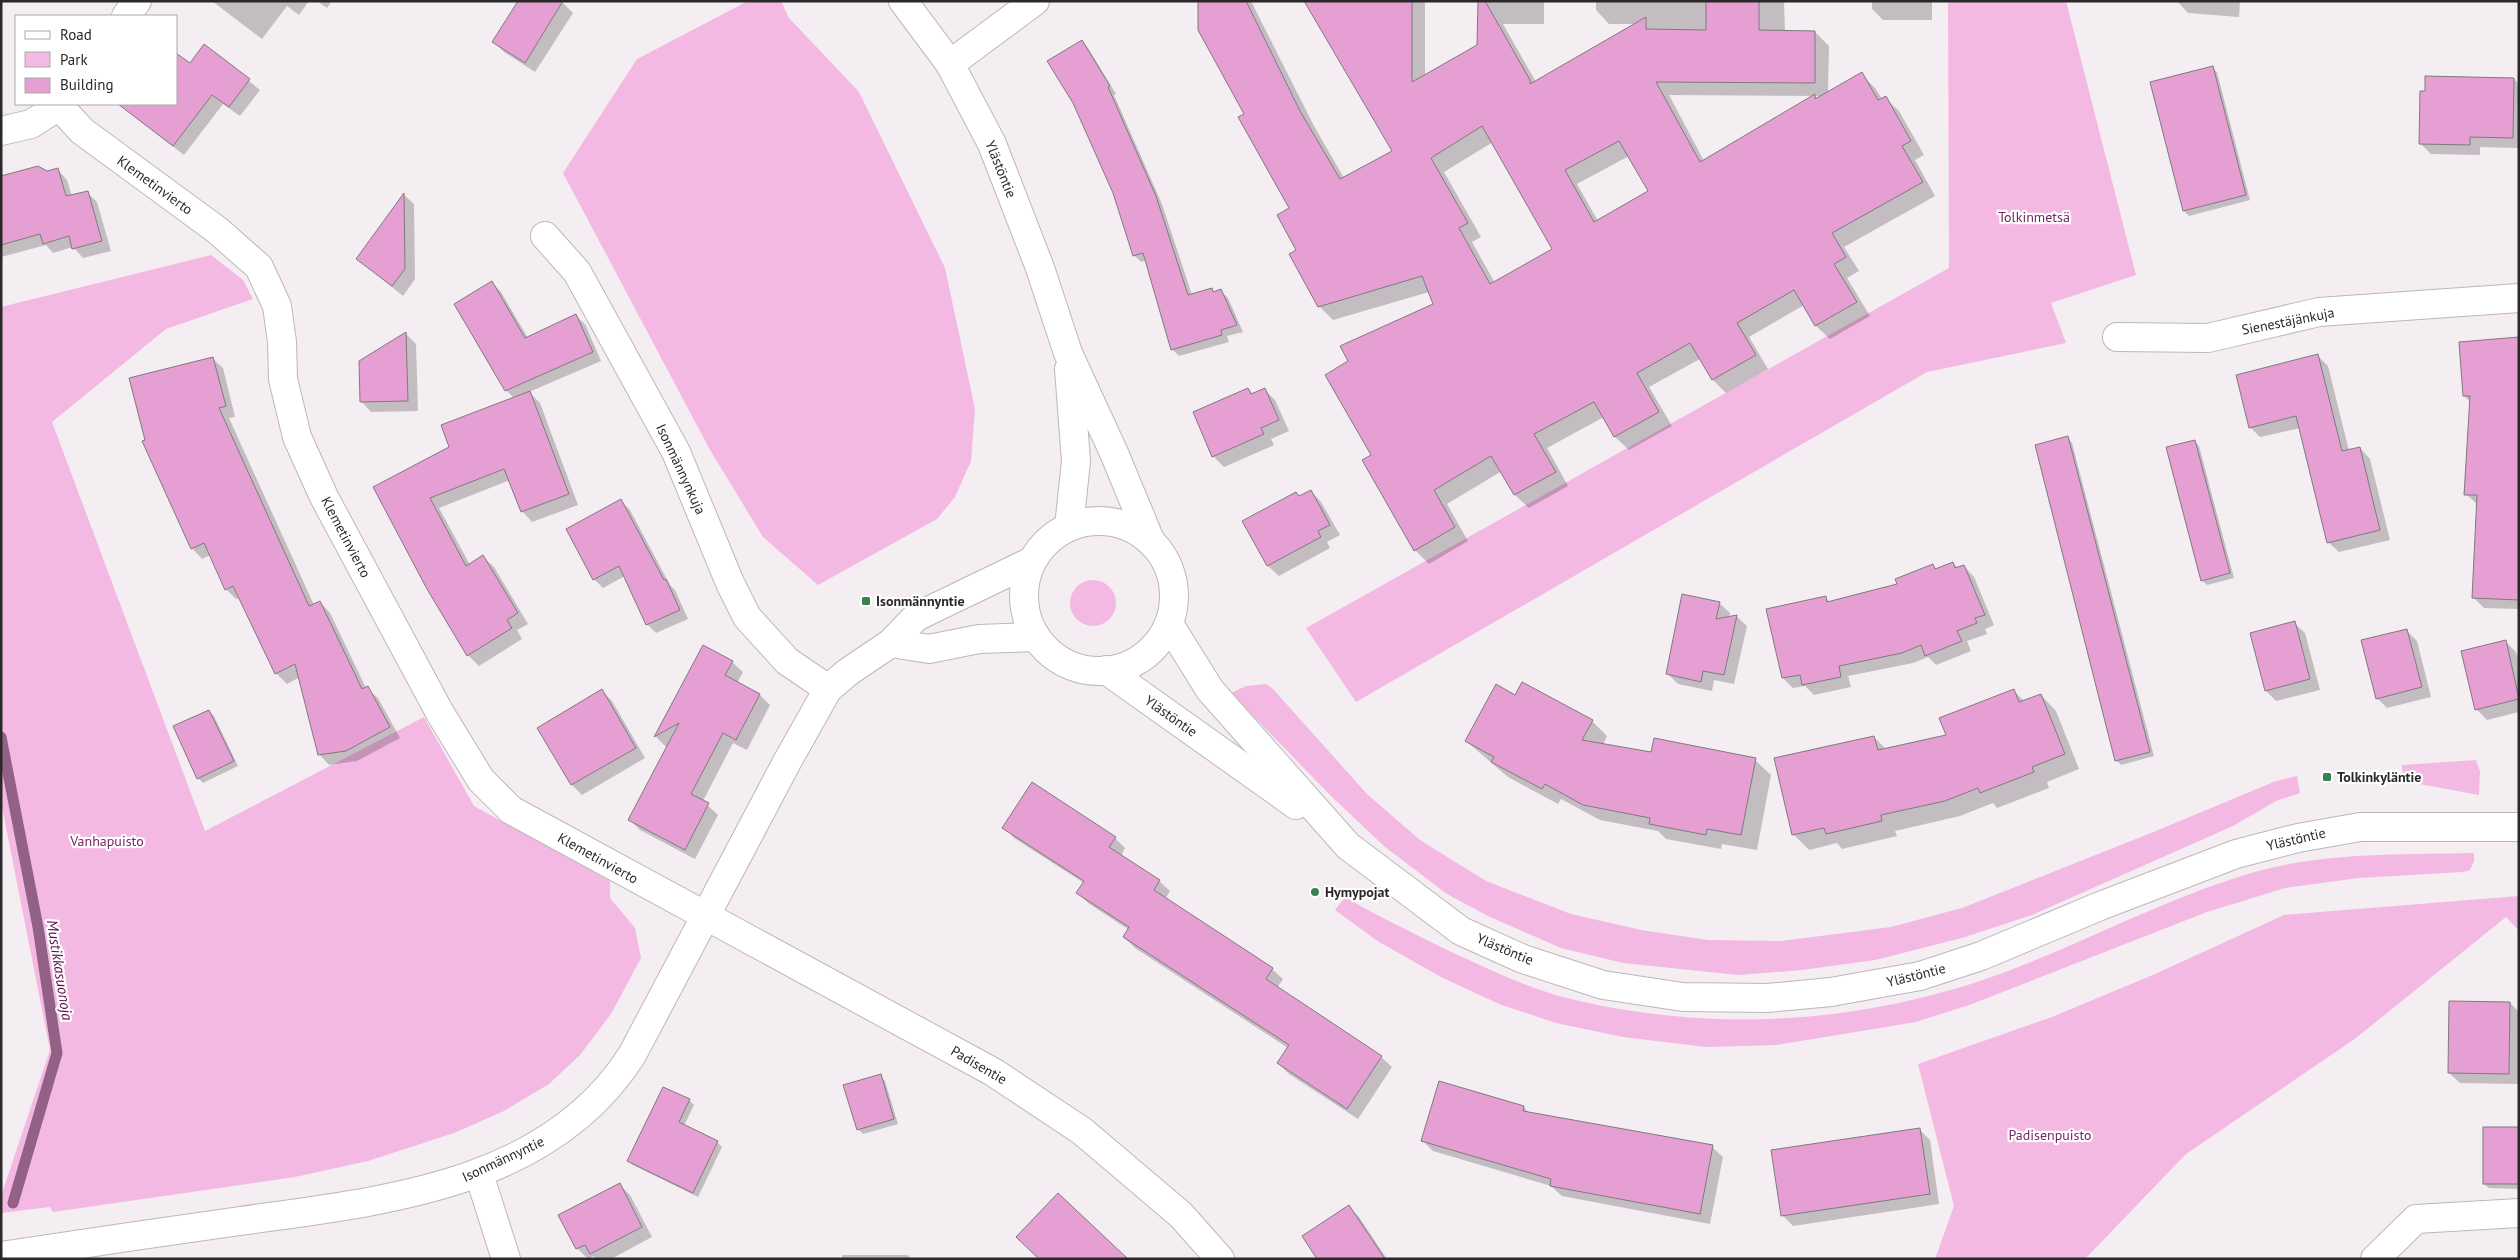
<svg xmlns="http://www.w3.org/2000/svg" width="2520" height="1260" viewBox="0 0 2520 1260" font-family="'PT Sans',sans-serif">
<rect width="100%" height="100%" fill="#f4edf2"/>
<!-- green -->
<g fill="#f4b9e3">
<path d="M 748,1 L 781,1 L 789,18 L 859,92 L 945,268 L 975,409 L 971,461 L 955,497 L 937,519 L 818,585 L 763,537 L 710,450 L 563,173 L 637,59 Z"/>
<path d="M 1948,1 L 2066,1 L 2136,275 L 2051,303 L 2066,343 L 1927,372 L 1356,702 L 1306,628 L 1949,268 Z"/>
<path d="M 211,255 L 243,280 L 253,299 L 166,329 L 52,422 L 205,831 L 424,717 L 474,806 L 610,881 L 610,898 L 635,928 L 641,958 L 611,1014 L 580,1055 L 549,1084 L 504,1111 L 454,1133 L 368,1161 L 295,1177 L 53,1212 L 50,1207 L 1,1213 L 1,1196 L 50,1050 L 1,802 L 1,307 Z"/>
<circle cx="1093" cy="603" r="23"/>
<path d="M 1266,684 L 1273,689 L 1367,794 L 1420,840 L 1486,881 L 1571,914 L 1641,930 L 1708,940 L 1781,941 L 1891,927 L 1962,908 L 2151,833 L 2276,781 L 2297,776 L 2300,793 L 2276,801 L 2233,826 L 2032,915 L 1962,938 L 1875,960 L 1802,970 L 1738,975 L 1623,963 L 1561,948 L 1488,916 L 1447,894 L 1385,847 L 1332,797 L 1231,693 L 1246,686 Z"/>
<path d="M 2476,760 L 2480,771 L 2479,795 L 2403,781 L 2402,765 Z"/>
<path d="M 2474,853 L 2474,861 L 2470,870 L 2463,872 L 2359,878 L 2285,888 L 2207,912 L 1972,1004 L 1916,1022 L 1777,1045 L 1706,1047 L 1623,1037 L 1556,1023 L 1499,1004 L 1441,977 L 1379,942 L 1335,910 L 1345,897 C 1377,916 1411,932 1445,949 C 1486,968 1527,988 1571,999 C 1699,1030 1833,1025 1958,988 C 2062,957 2156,899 2262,870 C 2330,852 2404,855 2474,853 Z"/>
<path d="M 2519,896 L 2519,931 L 2506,917 L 2356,1038 L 2186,1154 L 2085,1259 L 1935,1259 L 1954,1206 L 1918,1064 L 2052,1017 L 2155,974 L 2284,915 Z"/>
</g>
<!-- shadow -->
<g fill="#0003" fill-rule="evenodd">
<path d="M 212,1 L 309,1 L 299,15 L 287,6 L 262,39 Z"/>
<path d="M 317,1 L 332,1 L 327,8 Z"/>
<path d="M 561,1 L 573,13 L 535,72 L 504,52 L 494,42 Z"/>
<path d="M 1199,1 L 1251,1 L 1314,126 L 1344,178 L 1393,151 L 1305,1 L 1425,1 L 1425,76 L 1479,46 L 1479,1 L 1544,1 L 1544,24 L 1503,24 L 1536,82 L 1636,24 L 1609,24 L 1596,10 L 1596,1 L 1784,1 L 1785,32 L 1815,32 L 1829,46 L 1828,93 L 1861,74 L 1875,88 L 1882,99 L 1885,98 L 1899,111 L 1924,155 L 1915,160 L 1935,196 L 1844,247 L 1859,271 L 1847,278 L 1870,316 L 1830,339 L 1816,326 L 1804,305 L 1749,337 L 1768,369 L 1726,393 L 1713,380 L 1700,359 L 1649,387 L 1672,426 L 1629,450 L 1615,437 L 1604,417 L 1547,448 L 1568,486 L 1529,508 L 1515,495 L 1502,471 L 1447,504 L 1468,541 L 1429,564 L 1415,550 L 1373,455 L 1434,305 L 1429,292 L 1333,320 L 1319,306 L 1298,251 L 1290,209 L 1246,114 ZM 1669,95 L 1823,96 L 1818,99 L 1815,96 L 1704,161 ZM 1493,142 L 1553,249 L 1495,283 L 1472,242 L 1481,237 L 1444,172 ZM 1629,156 L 1649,191 L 1598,221 L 1577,184 Z"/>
<path d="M 1872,1 L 1932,1 L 1932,20 L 1883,20 L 1872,9 Z"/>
<path d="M 2177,1 L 2240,1 L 2239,17 L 2188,13 Z"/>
<path d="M 1082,42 L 1088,48 L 1116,94 L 1114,95 L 1162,204 L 1192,295 L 1211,290 L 1214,293 L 1221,291 L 1228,298 L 1243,332 L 1227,336 L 1229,342 L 1179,356 L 1172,349 L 1147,260 L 1141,262 L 1134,255 Z"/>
<path d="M 205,46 L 260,90 L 240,116 L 223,104 L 184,155 L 118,104 L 176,104 L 190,65 Z"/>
<path d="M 2212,67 L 2217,72 L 2250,200 L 2189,216 L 2184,211 L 2151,83 Z"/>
<path d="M 2514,79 L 2519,84 L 2519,148 L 2480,147 L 2480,155 L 2431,154 L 2420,143 Z"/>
<path d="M 58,170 L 67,180 L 72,196 L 87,192 L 97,202 L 111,251 L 83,258 L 73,247 L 53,253 L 46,245 L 1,257 L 1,177 Z"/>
<path d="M 404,195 L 414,204 L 415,279 L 403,296 L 357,259 Z"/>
<path d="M 492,283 L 501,292 L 528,338 L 576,316 L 585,324 L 601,361 L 529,392 L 540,403 L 578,505 L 532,522 L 522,511 L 510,480 L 439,508 L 470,565 L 483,557 L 494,567 L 528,624 L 517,630 L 522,639 L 479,666 L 468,655 L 375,488 L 451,447 L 514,398 L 506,390 Z"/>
<path d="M 406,334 L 416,344 L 418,411 L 371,412 L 361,401 L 360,361 Z"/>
<path d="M 2460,343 L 2475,406 L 2464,396 Z"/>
<path d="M 2318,356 L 2328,366 L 2349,451 L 2360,448 L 2370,459 L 2390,540 L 2339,552 L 2328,542 L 2300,428 L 2260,437 L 2250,427 Z"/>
<path d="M 212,358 L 223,368 L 235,417 L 229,418 L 314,605 L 320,602 L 330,613 L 366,688 L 378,698 L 400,738 L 357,761 L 329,765 L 319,754 L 300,677 L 287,684 L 276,673 L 240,598 L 236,599 L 226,589 L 210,555 L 202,559 L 192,548 L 146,440 Z"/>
<path d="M 1248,389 L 1254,395 L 1265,390 L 1275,400 L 1289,431 L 1271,439 L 1274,445 L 1224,467 L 1213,456 Z"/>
<path d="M 2068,438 L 2072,443 L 2154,756 L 2121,765 L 2116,760 Z"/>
<path d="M 2194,441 L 2199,446 L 2234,578 L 2207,585 L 2202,580 Z"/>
<path d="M 2519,444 L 2519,609 L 2484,608 L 2473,597 L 2478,505 L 2466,494 Z"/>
<path d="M 1311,491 L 1321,502 L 1340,535 L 1327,542 L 1330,548 L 1279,576 L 1268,566 L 1244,521 Z"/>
<path d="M 621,501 L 630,510 L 670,585 L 675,590 L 688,619 L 656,633 L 647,624 L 625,576 L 603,588 L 594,579 Z"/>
<path d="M 1953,563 L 1958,568 L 1964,566 L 1974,577 L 1994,625 L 1985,629 L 1987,634 L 1967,641 L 1971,651 L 1936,665 L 1928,657 L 1913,663 L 1848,676 L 1851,687 L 1814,695 L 1805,686 L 1793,688 L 1783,678 L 1825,598 L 1830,602 L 1899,585 L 1933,565 L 1937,570 Z"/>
<path d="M 1719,603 L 1730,613 L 1729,618 L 1736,616 L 1747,626 L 1734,684 L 1714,680 L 1712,691 L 1678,684 L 1668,674 Z"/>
<path d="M 2294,623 L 2305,633 L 2320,690 L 2276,701 L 2266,691 L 2251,634 Z"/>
<path d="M 2406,630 L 2417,641 L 2431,697 L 2387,708 L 2377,698 Z"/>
<path d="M 2506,642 L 2516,652 L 2519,663 L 2519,712 L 2487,720 L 2476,709 Z"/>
<path d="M 703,647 L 732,662 L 743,672 L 737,683 L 760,695 L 770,705 L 747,750 L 733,743 L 703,801 L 718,815 L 695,859 L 640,830 L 629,819 L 667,748 L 656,737 Z"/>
<path d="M 2013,690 L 2025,702 L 2041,695 L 2056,711 L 2079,769 L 2047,782 L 2049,788 L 1997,808 L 1993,803 L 1960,816 L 1895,831 L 1897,836 L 1842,849 L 1837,843 L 1809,850 L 1793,834 L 1874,737 L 1886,749 L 1948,736 Z"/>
<path d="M 602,691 L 612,701 L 645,758 L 582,795 L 572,785 Z"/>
<path d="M 1516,697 L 1592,721 L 1607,736 L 1603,745 L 1652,754 L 1755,760 L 1771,775 L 1757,850 L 1722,844 L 1721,849 L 1666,839 L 1658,831 L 1600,820 L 1561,799 L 1558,804 L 1508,777 L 1466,741 Z"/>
<path d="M 209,711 L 214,716 L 238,766 L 203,783 L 198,778 Z"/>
<path d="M 1004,827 L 1115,838 L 1125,848 L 1121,856 L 1159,881 L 1170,891 L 1165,899 L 1272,969 L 1283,979 L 1277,988 L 1381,1057 L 1392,1067 L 1358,1119 L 1289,1074 L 1278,1063 L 1288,1048 L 1135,948 L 1124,937 L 1129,930 L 1088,903 L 1078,893 L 1084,883 L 1014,838 Z"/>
<path d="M 2510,1003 L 2519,1012 L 2519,1084 L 2460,1083 L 2449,1073 Z"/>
<path d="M 880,1076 L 885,1081 L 898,1124 L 863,1134 L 858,1129 Z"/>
<path d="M 689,1100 L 694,1105 L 684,1126 L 717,1142 L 722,1147 L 698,1197 L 633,1165 L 628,1160 Z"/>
<path d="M 1524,1107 L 1530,1114 L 1712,1147 L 1723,1157 L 1710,1224 L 1562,1196 L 1551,1186 L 1433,1151 L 1423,1141 Z"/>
<path d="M 2519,1128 L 2519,1189 L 2489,1188 L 2484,1184 Z"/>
<path d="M 1919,1129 L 1930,1140 L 1939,1204 L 1793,1226 L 1782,1215 Z"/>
<path d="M 620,1185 L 630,1195 L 652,1237 L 611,1259 L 596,1259 L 594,1256 L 588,1259 L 577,1248 Z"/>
<path d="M 1348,1206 L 1359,1217 L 1387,1259 L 1319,1259 Z"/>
<path d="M 842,1255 L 908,1255 L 911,1259 L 842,1259 Z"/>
</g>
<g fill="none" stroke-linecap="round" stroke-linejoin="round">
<!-- stream -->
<path stroke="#926185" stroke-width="11" d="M 1,737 L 38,927 L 57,1053 L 13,1203"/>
</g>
<!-- building -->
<g fill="#e69fd2" stroke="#7f7a7d" fill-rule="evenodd">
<path d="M 518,1 L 563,1 L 525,63 L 492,42 Z"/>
<path d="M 1198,1 L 1246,1 L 1300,111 L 1340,179 L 1392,151 L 1304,1 L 1412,1 L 1412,82 L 1477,45 L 1478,1 L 1485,1 L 1530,80 L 1530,84 L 1646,17 L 1646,29 L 1706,30 L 1706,1 L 1759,1 L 1759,30 L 1815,31 L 1815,83 L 1656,82 L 1700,162 L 1815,94 L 1815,99 L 1862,72 L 1878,100 L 1886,96 L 1911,141 L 1902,146 L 1923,182 L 1832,233 L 1846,257 L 1834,264 L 1857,302 L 1815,326 L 1794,290 L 1737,323 L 1756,355 L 1712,380 L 1690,343 L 1637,373 L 1659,412 L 1614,437 L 1594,402 L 1534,434 L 1556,472 L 1514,495 L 1491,456 L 1434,490 L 1455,527 L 1414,551 L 1362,460 L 1371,455 L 1325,375 L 1348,361 L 1340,346 L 1433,304 L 1422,276 L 1318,307 L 1289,254 L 1296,250 L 1277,215 L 1289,208 L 1238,117 L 1244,114 L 1198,30 ZM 1482,126 L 1552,249 L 1490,284 L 1459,228 L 1468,223 L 1431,158 ZM 1619,141 L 1648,191 L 1594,222 L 1565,170 Z"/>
<path d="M 1082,40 L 1110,86 L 1108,87 L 1156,196 L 1188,295 L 1212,288 L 1213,292 L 1221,289 L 1237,325 L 1221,330 L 1222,335 L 1171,350 L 1143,253 L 1133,256 L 1113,193 L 1073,103 L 1047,61 Z"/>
<path d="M 204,44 L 250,79 L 229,107 L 212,95 L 173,146 L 118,104 L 176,104 L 176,53 L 190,63 Z"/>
<path d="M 2213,66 L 2246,195 L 2183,211 L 2150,82 Z"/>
<path d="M 2425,76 L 2514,78 L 2513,138 L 2470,137 L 2470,145 L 2419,144 L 2420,91 L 2425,91 Z"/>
<path d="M 38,166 L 47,171 L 58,168 L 66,196 L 88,191 L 102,241 L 72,249 L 69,236 L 43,244 L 40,234 L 1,245 L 1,176 Z"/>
<path d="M 404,193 L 405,269 L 392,286 L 356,259 Z"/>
<path d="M 492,281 L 525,338 L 576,314 L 593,352 L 505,391 L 454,304 Z"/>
<path d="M 406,332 L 408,401 L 360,402 L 359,361 Z"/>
<path d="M 2519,337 L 2519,600 L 2472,598 L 2477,495 L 2464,495 L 2470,396 L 2463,396 L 2459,342 Z"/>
<path d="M 2318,354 L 2342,451 L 2360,447 L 2380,530 L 2327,543 L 2296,416 L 2249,428 L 2236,375 Z"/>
<path d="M 213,357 L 226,406 L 219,408 L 309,606 L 320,601 L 362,689 L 368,686 L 390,727 L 346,751 L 318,755 L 295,664 L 275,674 L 233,586 L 225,590 L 204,543 L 191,549 L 142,441 L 145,440 L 129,378 Z"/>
<path d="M 1248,388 L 1251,394 L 1265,388 L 1279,420 L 1261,428 L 1264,434 L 1212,457 L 1193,412 Z"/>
<path d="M 530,391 L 569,494 L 521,512 L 504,469 L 430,498 L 466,566 L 483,555 L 518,613 L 507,620 L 512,628 L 467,656 L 427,589 L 373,487 L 449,447 L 441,425 Z"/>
<path d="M 2068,436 L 2150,752 L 2115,761 L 2035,445 Z"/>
<path d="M 2195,440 L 2230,573 L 2201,581 L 2166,447 Z"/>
<path d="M 1311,490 L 1330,525 L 1318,531 L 1321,537 L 1267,566 L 1242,521 L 1296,492 L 1299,496 Z"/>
<path d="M 621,499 L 664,580 L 666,579 L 680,610 L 646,625 L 619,566 L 593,580 L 566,529 Z"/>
<path d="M 1953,562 L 1955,568 L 1964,565 L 1985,615 L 1975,618 L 1977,623 L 1957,631 L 1962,641 L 1925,656 L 1921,645 L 1902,653 L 1839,666 L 1841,677 L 1802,685 L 1800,675 L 1782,678 L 1766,609 L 1826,596 L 1827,602 L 1897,584 L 1895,579 L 1933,564 L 1935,569 Z"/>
<path d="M 1682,594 L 1720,602 L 1716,619 L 1737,615 L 1724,675 L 1703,671 L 1701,682 L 1666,674 Z"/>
<path d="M 2295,621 L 2310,679 L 2265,691 L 2250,633 Z"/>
<path d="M 2407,629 L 2422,687 L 2376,699 L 2361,640 Z"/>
<path d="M 2506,640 L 2519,699 L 2475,710 L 2461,651 Z"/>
<path d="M 703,645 L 733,661 L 725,675 L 760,694 L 736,740 L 723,733 L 691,794 L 709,803 L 685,850 L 628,820 L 679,723 L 654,737 Z"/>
<path d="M 1522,682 L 1593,720 L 1582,740 L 1651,752 L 1654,738 L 1756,758 L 1741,835 L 1707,829 L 1706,835 L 1649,824 L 1650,818 L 1583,805 L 1545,784 L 1542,789 L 1491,762 L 1494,757 L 1465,741 L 1496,684 L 1515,695 Z"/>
<path d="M 602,689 L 636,748 L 571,785 L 537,728 Z"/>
<path d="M 2014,689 L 2019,702 L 2041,694 L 2065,754 L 2032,767 L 2034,772 L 1980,793 L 1978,788 L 1945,801 L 1881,815 L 1882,821 L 1826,834 L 1824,828 L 1792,835 L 1774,758 L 1874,736 L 1878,750 L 1946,735 L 1939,718 Z"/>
<path d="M 209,710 L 234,761 L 197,779 L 173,726 Z"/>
<path d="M 1032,782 L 1116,837 L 1109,847 L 1160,880 L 1154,890 L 1273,968 L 1266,979 L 1382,1056 L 1347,1109 L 1277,1063 L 1289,1045 L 1123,937 L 1129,927 L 1076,893 L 1084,881 L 1002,828 Z"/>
<path d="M 2449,1001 L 2510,1002 L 2509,1074 L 2448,1073 Z"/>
<path d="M 881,1074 L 894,1119 L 857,1130 L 843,1085 Z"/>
<path d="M 1439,1081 L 1524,1106 L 1523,1111 L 1713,1145 L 1700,1214 L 1550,1186 L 1551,1179 L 1421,1141 Z"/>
<path d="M 663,1087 L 690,1099 L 679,1122 L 718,1141 L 693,1193 L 627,1161 Z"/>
<rect x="2483" y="1127" width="36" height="57"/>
<path d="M 1920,1128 L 1930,1194 L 1781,1216 L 1771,1150 Z"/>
<path d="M 620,1183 L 642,1227 L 590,1254 L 585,1245 L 576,1249 L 558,1215 Z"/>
<path d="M 1058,1193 L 1128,1259 L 1039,1259 L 1016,1237 Z"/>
<path d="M 1349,1205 L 1385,1259 L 1317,1259 L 1302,1236 Z"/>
</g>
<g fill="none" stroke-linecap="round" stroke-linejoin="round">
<!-- street casing -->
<g stroke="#bdb6bb" stroke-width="30">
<g id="street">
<path d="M 126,16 L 137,1"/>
<path d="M 950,64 L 1035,1"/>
<path d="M 60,107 L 82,131 L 217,230 L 259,267 L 277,306 L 282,342 L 283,379 L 297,437 L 324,497 L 440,713 L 481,780 L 511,810 L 993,1072 L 1082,1131 L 1181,1215 L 1220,1259"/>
<path d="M 1,131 L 31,124 L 62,104"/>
<path d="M 545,236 L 577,272 L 676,452 L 730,583 L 747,617 L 787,661 L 828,689"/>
<path d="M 2117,337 L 2208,338 L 2319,312 L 2519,298"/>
<path d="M 479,1174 L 506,1259"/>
<path d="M 2375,1259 L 2416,1219 L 2519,1213"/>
</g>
</g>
<!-- secondary casing -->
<g stroke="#bdb6bb" stroke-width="30">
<g id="secondary">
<path d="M 903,1 L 950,64 L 992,144 L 1040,268 L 1068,353 L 1114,453 L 1150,540"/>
<path d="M 1069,369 L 1076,461 L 1069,527"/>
<circle cx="1099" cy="596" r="75"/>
<path d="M 1169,624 L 1210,690 L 1348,846 L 1461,931 L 1523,959 L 1603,985 L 1683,997 L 1767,998 L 1831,992 L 1920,976 L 1981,956 L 2100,906 L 2236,854 L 2298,838 L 2360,827 L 2519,827"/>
<path d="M 891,643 L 929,649 L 979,639 L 1036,637"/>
<path d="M 1106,670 L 1296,805"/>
<path d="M 1,1256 C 81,1244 160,1232 240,1221 C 381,1201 548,1187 632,1055 L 788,760 L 828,689 L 848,672 L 891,643 L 916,617 L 1032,561"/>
</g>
</g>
<!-- street -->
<use href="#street" stroke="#fff" stroke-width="28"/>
<!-- secondary -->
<use href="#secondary" stroke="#fff" stroke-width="28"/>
</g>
<!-- markers -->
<g fill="#368251" stroke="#fff" stroke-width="2">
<rect x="861" y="596" width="10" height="10" rx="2.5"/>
<rect x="2322" y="772" width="10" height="10" rx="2.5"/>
<circle cx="1315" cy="892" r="5"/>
</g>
<g text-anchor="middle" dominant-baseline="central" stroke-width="4.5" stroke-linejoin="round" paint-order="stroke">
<!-- street labels -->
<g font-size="14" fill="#2a2829" stroke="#fff">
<text transform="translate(1001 169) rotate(68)">Ylästöntie</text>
<text transform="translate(155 185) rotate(36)">Klemetinvierto</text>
<text transform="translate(2288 321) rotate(-11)">Sienestäjänkuja</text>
<text transform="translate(681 469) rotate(65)">Isonmännynkuja</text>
<text transform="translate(346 537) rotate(62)">Klemetinvierto</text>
<text transform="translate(1171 716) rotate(35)">Ylästöntie</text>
<text transform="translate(2296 839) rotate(-13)">Ylästöntie</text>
<text transform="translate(598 858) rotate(29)">Klemetinvierto</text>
<text transform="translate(1505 949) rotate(23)">Ylästöntie</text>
<text transform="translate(1916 975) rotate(-14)">Ylästöntie</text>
<text transform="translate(979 1065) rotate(30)">Padisentie</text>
<text transform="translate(503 1159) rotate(-25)">Isonmännyntie</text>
</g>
<!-- park labels -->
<g font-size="14" fill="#772565" stroke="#fff">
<text x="2034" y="217">Tolkinmetsä</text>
<text x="107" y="841">Vanhapuisto</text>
<text x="2050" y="1135">Padisenpuisto</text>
</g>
<!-- poi labels -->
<g font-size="14" font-weight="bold" fill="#2a2829" stroke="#fff" text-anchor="start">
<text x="876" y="601">Isonmännyntie</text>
<text x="2337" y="777">Tolkinkyläntie</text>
<text x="1325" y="892">Hymypojat</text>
</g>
<!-- water labels -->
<g font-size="15" font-style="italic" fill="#5f0a50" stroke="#fff">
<text transform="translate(60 970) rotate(81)">Mustikkasuonoja</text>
</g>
</g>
<!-- border -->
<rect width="2520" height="1260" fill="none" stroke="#2a2829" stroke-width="5"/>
<!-- legend -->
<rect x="15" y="15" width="162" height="90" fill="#ffffff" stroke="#aaa9a9"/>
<rect x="25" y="31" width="25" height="8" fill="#ffffff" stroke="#aaa9a9"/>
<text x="60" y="40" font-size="15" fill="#2a2829">Road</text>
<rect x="25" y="52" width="25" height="15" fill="#f4b9e3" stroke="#aaa9a9"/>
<text x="60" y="65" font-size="15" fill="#2a2829">Park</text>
<rect x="25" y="78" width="25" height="15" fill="#e69fd2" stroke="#aaa9a9"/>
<text x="60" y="90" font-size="15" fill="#2a2829">Building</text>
</svg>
